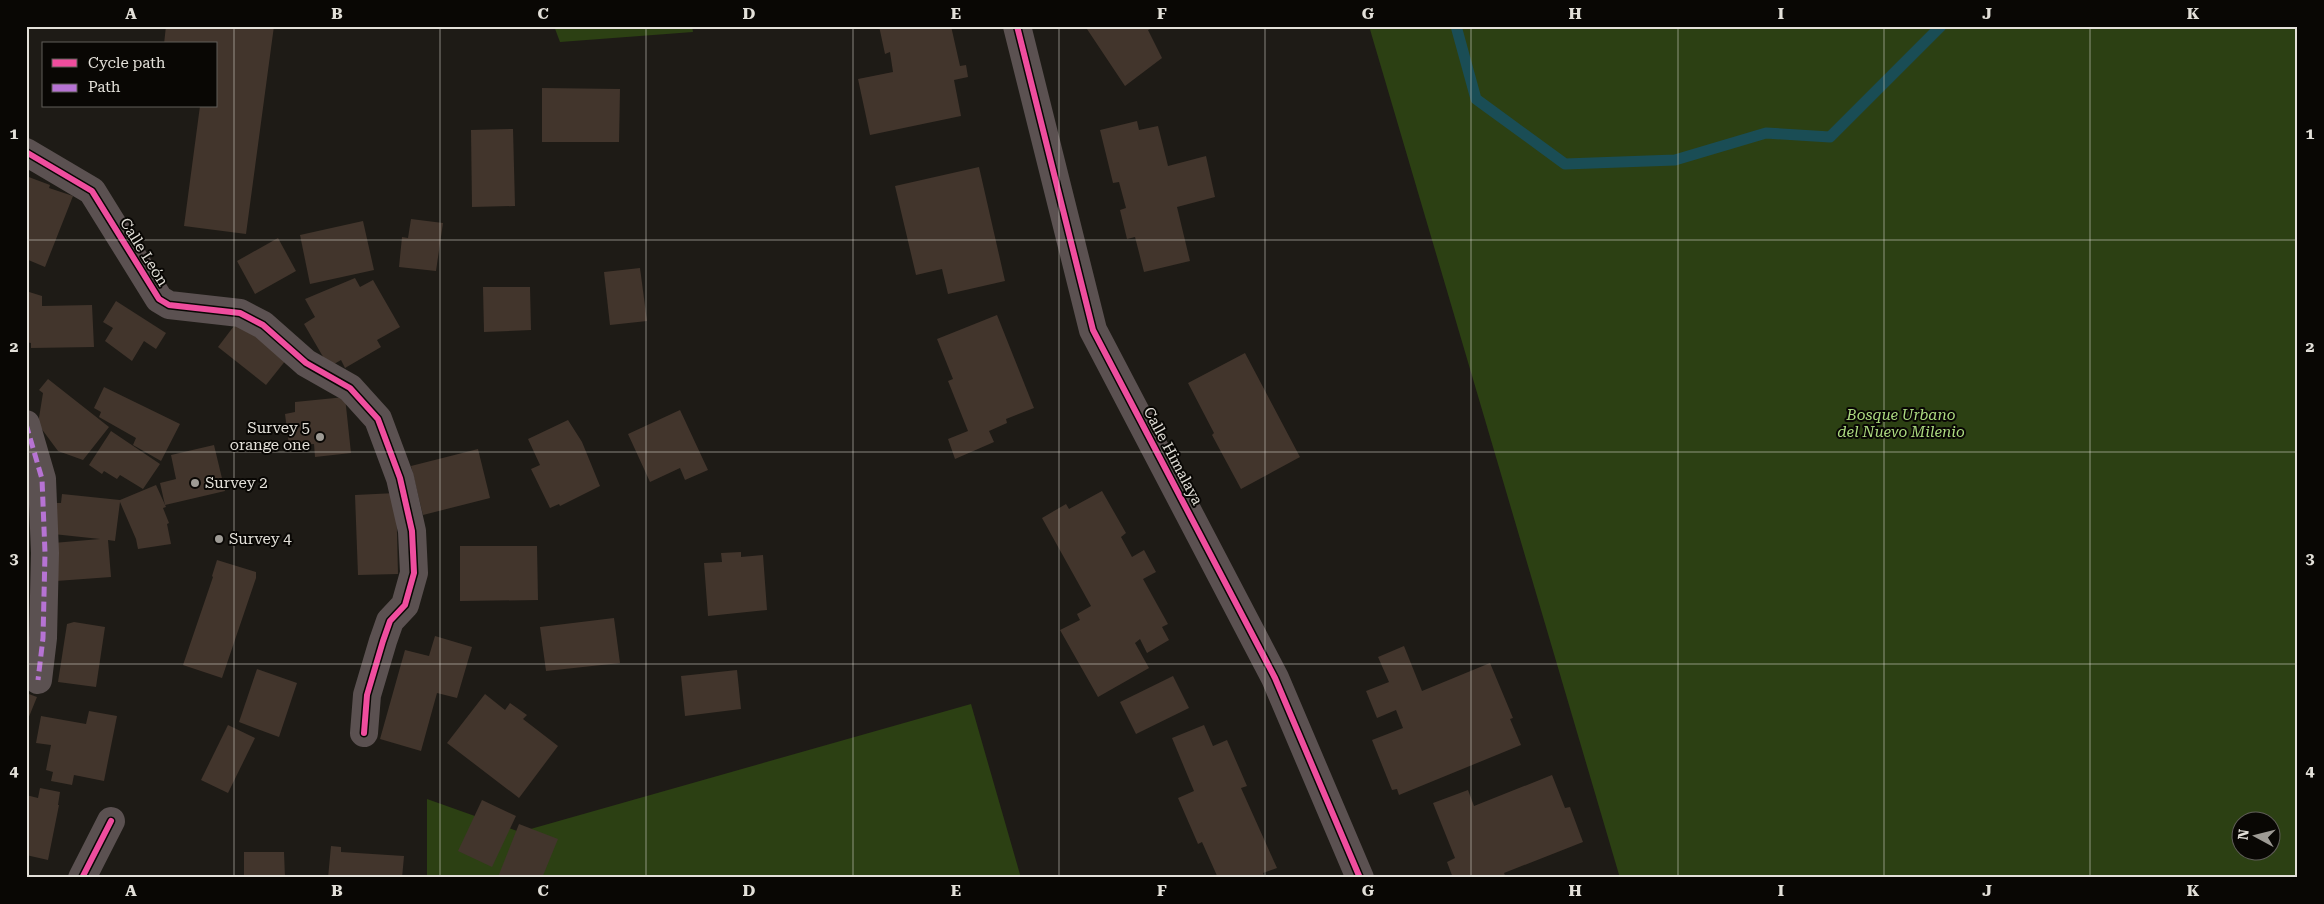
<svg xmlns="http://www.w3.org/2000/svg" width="2324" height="904" viewBox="0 0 2324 904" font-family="'Roboto Serif',serif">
<rect width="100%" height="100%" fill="#1e1b16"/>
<!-- green -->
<g fill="#2c4013" fill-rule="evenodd">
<path d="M 554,26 L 692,26 L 693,32 L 560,42 Z"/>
<path d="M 1369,26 L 2298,26 L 2298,878 L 1620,878 ZM 2242,822 L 2272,822 L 2272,852 L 2242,852 Z"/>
<path d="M 971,704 L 1021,878 L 427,878 L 427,799 L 520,832 Z"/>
</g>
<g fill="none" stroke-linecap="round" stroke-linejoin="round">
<!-- stream -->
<path stroke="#1a4d55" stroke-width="11" d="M 1456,26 L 1476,99 L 1565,164 L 1675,160 L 1766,133 L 1830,137 L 1941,26"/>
</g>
<!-- building -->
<g fill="#42352c">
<path d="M 166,26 L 274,26 L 246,234 L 184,226 L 200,106 L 216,106 L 216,44 L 164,44 Z"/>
<path d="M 879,26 L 951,26 L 960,66 L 966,65 L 968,77 L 954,80 L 961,116 L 870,135 L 858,79 L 893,72 L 890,52 L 885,54 Z"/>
<path d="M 1085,26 L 1156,26 L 1148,30 L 1162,58 L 1125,86 Z"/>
<path d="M 542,88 L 620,89 L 619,142 L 542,142 Z"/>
<path d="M 1137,121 L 1139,130 L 1158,126 L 1168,166 L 1206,156 L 1215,197 L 1177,207 L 1190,261 L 1144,272 L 1135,237 L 1127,239 L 1120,210 L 1126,208 L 1119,182 L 1113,183 L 1100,130 Z"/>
<path d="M 513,129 L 515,206 L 472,207 L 471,130 Z"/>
<path d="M 979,167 L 1005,281 L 948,294 L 942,269 L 916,275 L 895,186 Z"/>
<path d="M 26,176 L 50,185 L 49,188 L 73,196 L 45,267 L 26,259 Z"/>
<path d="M 411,219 L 443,223 L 436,271 L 399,267 L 402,237 L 408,238 Z"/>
<path d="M 363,221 L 374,270 L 310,284 L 300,235 Z"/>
<path d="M 278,238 L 296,271 L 255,294 L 237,261 Z"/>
<path d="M 640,268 L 647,321 L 610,325 L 604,272 Z"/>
<path d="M 355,278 L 360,287 L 373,280 L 400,327 L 377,340 L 381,347 L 345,368 L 341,360 L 329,367 L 304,324 L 315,317 L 305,299 Z"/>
<path d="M 483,287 L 530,287 L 531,330 L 484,332 Z"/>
<path d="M 26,291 L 42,296 L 42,306 L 92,305 L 94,347 L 31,348 L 31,343 L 26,342 Z"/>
<path d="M 116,301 L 166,333 L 156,349 L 144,341 L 132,361 L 105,341 L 113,328 L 103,322 Z"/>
<path d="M 997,315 L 1034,408 L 1006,419 L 1007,423 L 989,431 L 994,442 L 955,459 L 948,439 L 968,431 L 948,381 L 953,379 L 937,339 Z"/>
<path d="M 237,322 L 286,360 L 266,385 L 218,347 Z"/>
<path d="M 1245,353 L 1300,457 L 1241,489 L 1212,435 L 1214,433 L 1188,383 Z"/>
<path d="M 48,379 L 109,427 L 83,460 L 58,451 L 38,424 L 43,393 L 39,390 Z"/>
<path d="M 104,387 L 180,424 L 161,461 L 133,445 L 136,438 L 99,417 L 101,412 L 94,408 Z"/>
<path d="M 345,397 L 351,453 L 315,457 L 314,444 L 289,446 L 285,414 L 295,412 L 295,402 Z"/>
<path d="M 680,410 L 708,470 L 685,480 L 680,468 L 650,482 L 628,434 Z"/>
<path d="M 568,420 L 582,442 L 600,486 L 560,506 L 559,504 L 550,508 L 531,469 L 540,465 L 528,439 Z"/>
<path d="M 111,431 L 160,464 L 143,489 L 120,475 L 117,479 L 104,471 L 102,474 L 89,465 Z"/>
<path d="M 214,445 L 225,491 L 165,505 L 160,483 L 176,479 L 171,455 Z"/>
<path d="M 478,449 L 490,498 L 423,515 L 411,466 Z"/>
<path d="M 156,485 L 166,507 L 163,508 L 169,523 L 167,524 L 171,544 L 138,549 L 136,539 L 120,502 L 115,541 L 108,540 L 111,577 L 56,581 L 53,543 L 100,539 L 53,534 L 56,503 L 61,503 L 62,494 L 120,500 Z"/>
<path d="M 1102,491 L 1126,533 L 1121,537 L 1132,557 L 1144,550 L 1156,572 L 1143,579 L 1168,624 L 1162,627 L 1169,640 L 1147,653 L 1140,639 L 1135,643 L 1149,668 L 1098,697 L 1060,630 L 1080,620 L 1077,614 L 1091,606 L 1042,518 L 1066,504 L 1069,509 Z"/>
<path d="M 396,493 L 398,574 L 358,575 L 355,495 Z"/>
<path d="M 460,546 L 537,546 L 538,600 L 460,601 Z"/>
<path d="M 741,552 L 741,557 L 763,555 L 767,610 L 708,616 L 704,563 L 722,562 L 721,553 Z"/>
<path d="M 217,560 L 256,572 L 256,578 L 222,678 L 183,665 L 213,577 L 212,576 Z"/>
<path d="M 614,618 L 620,663 L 546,671 L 540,627 Z"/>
<path d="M 74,622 L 105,627 L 96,687 L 58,682 L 67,624 Z"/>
<path d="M 435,636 L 472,647 L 457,698 L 437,693 L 421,751 L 380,739 L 405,650 L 429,656 Z"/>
<path d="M 1404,646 L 1422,691 L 1490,663 L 1513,718 L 1510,719 L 1521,745 L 1399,795 L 1397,789 L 1392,790 L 1372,740 L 1403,728 L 1396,710 L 1377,718 L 1366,691 L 1389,682 L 1378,657 Z"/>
<path d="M 257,669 L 297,683 L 279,737 L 239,722 Z"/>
<path d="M 737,670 L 741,709 L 685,716 L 681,676 Z"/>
<path d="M 1173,676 L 1189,708 L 1136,734 L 1120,702 Z"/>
<path d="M 26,693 L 37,697 L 26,724 Z"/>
<path d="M 485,694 L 505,710 L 510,703 L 527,715 L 523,719 L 558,746 L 519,798 L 447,743 Z"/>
<path d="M 89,711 L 117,716 L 104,781 L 74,775 L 72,785 L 51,781 L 53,772 L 46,770 L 51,745 L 36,743 L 41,716 L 86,724 Z"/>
<path d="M 228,725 L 255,738 L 228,793 L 201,780 Z"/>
<path d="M 1204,725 L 1213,746 L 1227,740 L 1247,786 L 1241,788 L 1277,868 L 1263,873 L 1265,878 L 1218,878 L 1202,842 L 1198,844 L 1178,798 L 1194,791 L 1172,738 Z"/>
<path d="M 1552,775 L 1565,808 L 1570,807 L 1583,842 L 1504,873 L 1506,878 L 1453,878 L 1447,862 L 1455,858 L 1433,803 L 1468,790 L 1474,806 Z"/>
<path d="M 40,788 L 60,792 L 58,805 L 59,805 L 48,860 L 26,855 L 26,795 L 38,798 Z"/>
<path d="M 482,800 L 516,816 L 492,867 L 458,851 Z"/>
<path d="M 519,824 L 558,839 L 542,878 L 498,877 Z"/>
<path d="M 331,846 L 341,847 L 341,852 L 404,856 L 402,878 L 328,878 Z"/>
<path d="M 244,852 L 284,852 L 285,878 L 244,878 Z"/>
</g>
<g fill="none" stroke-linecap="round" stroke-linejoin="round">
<!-- minor -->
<g stroke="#5b5151" stroke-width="28">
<path d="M 1017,26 L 1093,330 L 1275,678 L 1360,878"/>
<path d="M 26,152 L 92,191 L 159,299 L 169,305 L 240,313 L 263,325 L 306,363 L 350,388 L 378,419 L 400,478 L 412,531 L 414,573 L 405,605 L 390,621 L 383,641 L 367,695 L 364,733"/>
<path d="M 26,424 L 42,479 L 45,553 L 43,638 L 38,680"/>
<path d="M 82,878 L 111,821"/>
</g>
<!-- quiet -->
<path stroke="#b673d3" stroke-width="5" stroke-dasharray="10 5" stroke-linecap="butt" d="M 26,424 L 42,479 L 45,553 L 43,638 L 38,680"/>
<!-- cycleway casing -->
<g stroke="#090704" stroke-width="9">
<g id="cycleway">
<path d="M 1017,26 L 1093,330 L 1275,678 L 1360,878"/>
<path d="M 26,152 L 92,191 L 159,299 L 169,305 L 240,313 L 263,325 L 306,363 L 350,388 L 378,419 L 400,478 L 412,531 L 414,573 L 405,605 L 390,621 L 383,641 L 367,695 L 364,733"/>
<path d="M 82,878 L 111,821"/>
</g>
</g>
<!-- cycleway -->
<use href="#cycleway" stroke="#ef4d9e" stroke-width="6"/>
</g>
<!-- grid -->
<path fill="none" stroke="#e3e0d9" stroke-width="1" stroke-opacity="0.55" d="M 234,26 L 234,878M 440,26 L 440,878M 646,26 L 646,878M 853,26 L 853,878M 1059,26 L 1059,878M 1265,26 L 1265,878M 1471,26 L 1471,878M 1678,26 L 1678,878M 1884,26 L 1884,878M 2090,26 L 2090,878M 26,240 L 2298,240M 26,452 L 2298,452M 26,664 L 2298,664"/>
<!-- markers -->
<g fill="#9e9b95" stroke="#090704" stroke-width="2">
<circle cx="320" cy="437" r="5"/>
<circle cx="195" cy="483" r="5"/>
<circle cx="219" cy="539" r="5"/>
</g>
<g text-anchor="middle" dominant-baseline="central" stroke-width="4" stroke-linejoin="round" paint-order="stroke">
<!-- street labels -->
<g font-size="15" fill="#e3e0d9" stroke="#090704">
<text transform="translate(144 252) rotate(58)">Calle León</text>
<text transform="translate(1173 456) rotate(62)">Calle Himalaya</text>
</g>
<!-- park labels -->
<g font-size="15" font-style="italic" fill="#addb81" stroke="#090704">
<text x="1901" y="415">Bosque Urbano<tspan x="1901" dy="17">del Nuevo Milenio</tspan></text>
</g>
<!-- poi labels -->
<g font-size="15" fill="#e3e0d9" stroke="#090704" text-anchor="start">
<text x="310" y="428" text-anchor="end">Survey 5<tspan x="310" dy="17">orange one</tspan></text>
<text x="205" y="483">Survey 2</text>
<text x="229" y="539">Survey 4</text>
</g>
</g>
<!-- border -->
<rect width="2324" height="904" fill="none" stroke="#090704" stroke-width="55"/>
<!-- legend -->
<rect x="42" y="42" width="175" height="65" fill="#090704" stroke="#605e59"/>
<rect x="52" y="59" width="25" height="8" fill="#ef4d9e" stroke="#605e59"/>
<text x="88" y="68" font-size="15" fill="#e3e0d9">Cycle path</text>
<rect x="52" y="84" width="25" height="8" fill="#b673d3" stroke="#605e59"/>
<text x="88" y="92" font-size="15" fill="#e3e0d9">Path</text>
<!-- north arrow -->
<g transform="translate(2256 836) rotate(277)"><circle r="24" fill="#090704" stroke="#605e59"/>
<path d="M0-4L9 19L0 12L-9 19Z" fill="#9e9b95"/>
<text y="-8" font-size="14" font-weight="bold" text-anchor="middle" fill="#e3e0d9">N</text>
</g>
<rect x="28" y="28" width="2268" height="848" fill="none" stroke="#e3e0d9" stroke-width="2"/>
<g font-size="16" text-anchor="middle" font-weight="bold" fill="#e3e0d9">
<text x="131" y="19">A</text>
<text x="337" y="19">B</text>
<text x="543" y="19">C</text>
<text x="749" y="19">D</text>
<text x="956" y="19">E</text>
<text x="1162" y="19">F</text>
<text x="1368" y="19">G</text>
<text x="1575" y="19">H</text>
<text x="1781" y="19">I</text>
<text x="1987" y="19">J</text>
<text x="2193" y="19">K</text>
<text x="14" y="139">1</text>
<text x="2310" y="139">1</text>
<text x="14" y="352">2</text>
<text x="2310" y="352">2</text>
<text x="14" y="564">3</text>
<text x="2310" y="564">3</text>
<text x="14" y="776">4</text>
<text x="2310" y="776">4</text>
<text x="131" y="896">A</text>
<text x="337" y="896">B</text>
<text x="543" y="896">C</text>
<text x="749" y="896">D</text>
<text x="956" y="896">E</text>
<text x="1162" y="896">F</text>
<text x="1368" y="896">G</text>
<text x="1575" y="896">H</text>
<text x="1781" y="896">I</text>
<text x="1987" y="896">J</text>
<text x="2193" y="896">K</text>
</g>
</svg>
